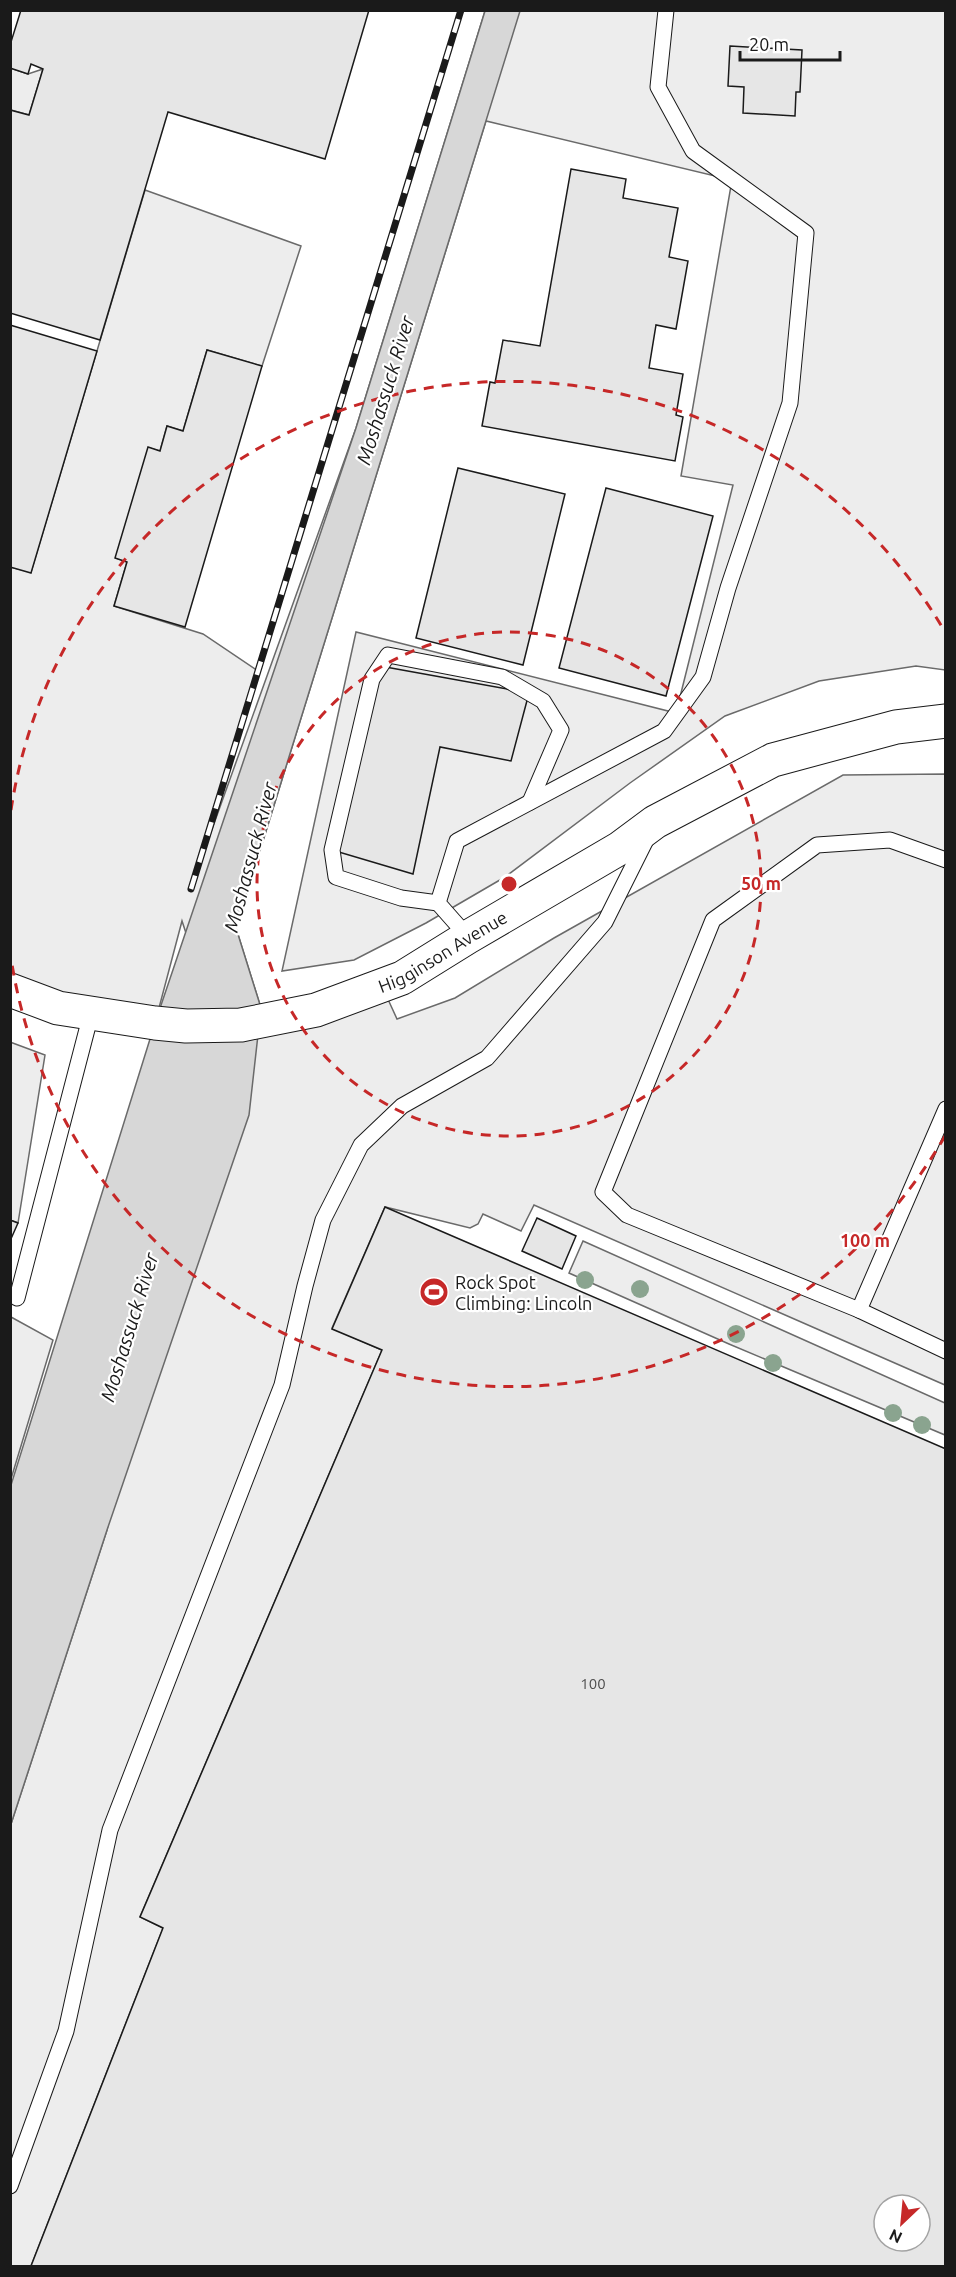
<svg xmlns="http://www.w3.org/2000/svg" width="956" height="2277" viewBox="0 0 956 2277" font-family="Ubuntu,sans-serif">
<rect width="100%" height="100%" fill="#fff"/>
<!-- built -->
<g fill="#ededed" stroke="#6a6a6a" stroke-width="1.5">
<path d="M 485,11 L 945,11 L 945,670 L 916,666 L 819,681 L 725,716 L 630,783 L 505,877 L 426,923 L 354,960 L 282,971 L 356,632 L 676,713 L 733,485 L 681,476 L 732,180 L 486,121 L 236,928 L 261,1008 L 381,984 L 397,1019 L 455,998 L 554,938 L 843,775 L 945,774 L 945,1385 L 534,1205 L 521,1231 L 483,1214 L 478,1224 L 470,1228 L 385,1207 L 332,1328 L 382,1350 L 140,1917 L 163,1928 L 31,2266 L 10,2266 L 11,1824 L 107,1530 L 215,1021 L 182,921 L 155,1023 L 11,990 L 10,567 L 31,572 L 145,190 L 301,246 L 262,366 L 207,350 L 183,431 L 167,426 L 160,451 L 149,448 L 116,558 L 127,562 L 114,606 L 203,634 L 258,671 L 197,871 L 356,428 Z"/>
<path d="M 10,68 L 28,74 L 43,69 L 29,115 L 11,110 Z"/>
<path d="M 10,1042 L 45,1055 L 18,1223 L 10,1220 Z"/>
<path d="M 583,1241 L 945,1403 L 945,1435 L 729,1344 L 569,1273 Z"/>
<path d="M 11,1317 L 53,1340 L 11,1479 Z"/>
</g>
<!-- water -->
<path fill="#d7d7d7" stroke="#6a6a6a" stroke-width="1.5" d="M 485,11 L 520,11 L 236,928 L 261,1008 L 249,1115 L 107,1530 L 11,1824 L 11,1485 L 155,1023 L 356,428 Z"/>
<!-- building -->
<g fill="#e6e6e6" stroke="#1a1a1a" stroke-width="1.5" fill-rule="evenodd">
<path d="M 21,10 L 369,10 L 325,159 L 168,112 L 100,340 L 10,313 L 10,110 L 29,115 L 43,69 L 31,64 L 28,74 L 10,68 L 10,45 Z"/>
<path d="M 730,46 L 802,50 L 800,92 L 796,92 L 795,116 L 743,113 L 744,87 L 728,86 Z"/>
<path d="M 571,169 L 626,179 L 623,198 L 678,208 L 669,257 L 688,261 L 676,329 L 656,325 L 649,368 L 683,374 L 676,415 L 683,417 L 675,461 L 482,426 L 490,382 L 495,383 L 503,340 L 540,346 Z"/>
<path d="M 10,325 L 97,351 L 31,573 L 10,567 Z"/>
<path d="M 207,350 L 262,366 L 185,627 L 114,606 L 127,562 L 115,558 L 148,447 L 160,451 L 167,426 L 183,431 Z"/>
<path d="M 458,468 L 565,494 L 523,665 L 416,638 Z"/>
<path d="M 606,488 L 713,516 L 666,696 L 559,668 Z"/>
<path d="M 380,666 L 529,693 L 511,761 L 440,747 L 413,874 L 332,850 Z"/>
<path d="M 385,1207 L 946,1449 L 946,2266 L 31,2266 L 163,1928 L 140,1917 L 382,1350 L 332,1329 ZM 884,2205 L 920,2205 L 920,2241 L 884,2241 Z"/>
<path d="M 537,1218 L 576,1236 L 562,1269 L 522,1251 Z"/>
<path d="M 10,1220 L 18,1223 L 10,1241 Z"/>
</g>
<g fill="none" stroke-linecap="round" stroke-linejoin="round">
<!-- lane casing -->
<g stroke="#1a1a1a" stroke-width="17">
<g id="lane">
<path d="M 946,860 L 890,840 L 817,845 L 713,920 L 603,1192 L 627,1215 L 859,1310 L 946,1351"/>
<path d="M 438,903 L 401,898 L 336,877 L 332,850 L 372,679 L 388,655 L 502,677 L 543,701 L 561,730 L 530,802"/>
<path d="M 468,937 L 438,903 L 457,841 L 664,731 L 703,677 L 728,588 L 790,403 L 806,233 L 693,151 L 658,87 L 666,10"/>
<path d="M 17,1298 L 91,1014"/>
<path d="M 859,1310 L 946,1109"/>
<path d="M 10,2186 L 66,2031 L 110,1830 L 282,1385 L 305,1286 L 323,1220 L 361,1145 L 402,1106 L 487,1058 L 605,922 L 647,838"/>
</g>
</g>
<!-- secondary casing -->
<g stroke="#1a1a1a" stroke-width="35">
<g id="secondary">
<path id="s1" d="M 10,990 L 58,1008 L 155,1023 L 186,1026 L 241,1025 L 316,1010 L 402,978 L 468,937 L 620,848 L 655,822 L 773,760 L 896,727 L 946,721"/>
</g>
</g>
<!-- lane -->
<use href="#lane" stroke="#fff" stroke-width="15"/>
<!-- secondary -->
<use href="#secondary" stroke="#fff" stroke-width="33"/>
<!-- rail casing -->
<g stroke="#1a1a1a" stroke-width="7">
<path id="rail" d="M 191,889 L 461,10"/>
</g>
<!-- rail -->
<use href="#rail" stroke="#fff" stroke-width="4.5" stroke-dasharray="14" stroke-linecap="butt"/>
</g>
<!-- trees -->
<g fill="#8aa48f">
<circle cx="585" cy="1280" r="9"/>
<circle cx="640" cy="1289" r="9"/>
<circle cx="736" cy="1334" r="9"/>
<circle cx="773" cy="1363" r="9"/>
<circle cx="893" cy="1413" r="9"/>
<circle cx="922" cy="1425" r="9"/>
</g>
<!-- distance rings -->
<g fill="none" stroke="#c62828" stroke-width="3" stroke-dasharray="10 8">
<circle cx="509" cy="884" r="252"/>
<path d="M945 1136A504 504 0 0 1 11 958M11 810A504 504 0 0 1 945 632"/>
</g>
<!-- icons -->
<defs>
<g id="stadium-disc" transform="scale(1.5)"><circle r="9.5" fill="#c62828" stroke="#fff"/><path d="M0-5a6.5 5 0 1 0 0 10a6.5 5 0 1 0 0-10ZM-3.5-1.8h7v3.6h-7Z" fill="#fff"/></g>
</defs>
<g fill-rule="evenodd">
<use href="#stadium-disc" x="434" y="1292"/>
</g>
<g text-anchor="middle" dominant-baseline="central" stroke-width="4.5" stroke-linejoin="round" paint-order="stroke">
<!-- number labels -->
<g font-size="15" fill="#4d4d4d">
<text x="593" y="1683">100</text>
</g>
<!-- street labels -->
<g font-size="18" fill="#1a1a1a" stroke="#fff">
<text stroke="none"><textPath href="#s1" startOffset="452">Higginson Avenue</textPath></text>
</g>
<!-- poi labels -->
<g font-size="18" fill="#1a1a1a" stroke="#fff" text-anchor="start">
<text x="455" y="1282">Rock Spot<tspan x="455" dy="21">Climbing: Lincoln</tspan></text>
</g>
<!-- water labels -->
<g font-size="20" font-style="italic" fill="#1a1a1a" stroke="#fff">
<text transform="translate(385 390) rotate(-73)">Moshassuck River</text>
<text transform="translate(250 857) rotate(-75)">Moshassuck River</text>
<text transform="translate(129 1327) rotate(-73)">Moshassuck River</text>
</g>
</g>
<circle cx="509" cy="884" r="9" fill="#c62828" stroke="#fff" stroke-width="3"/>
<g font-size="18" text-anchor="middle" font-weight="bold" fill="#c62828" stroke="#fff" stroke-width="4.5" stroke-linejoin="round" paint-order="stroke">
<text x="761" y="890">50 m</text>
<text x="865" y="1247">100 m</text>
</g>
<!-- border -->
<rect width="956" height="2277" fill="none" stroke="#1a1a1a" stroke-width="24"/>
<!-- north arrow -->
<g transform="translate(902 2223) rotate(206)"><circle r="28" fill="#ffffff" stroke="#a3a3a3" stroke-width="1.5"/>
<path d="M0-4.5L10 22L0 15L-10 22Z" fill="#c62828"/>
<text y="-9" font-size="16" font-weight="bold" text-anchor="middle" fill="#1a1a1a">N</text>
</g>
<!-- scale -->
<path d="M740 51v9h100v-9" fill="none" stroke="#1a1a1a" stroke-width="3"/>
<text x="749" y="51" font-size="18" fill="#1a1a1a" stroke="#ffffff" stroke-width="4.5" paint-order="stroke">20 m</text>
</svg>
